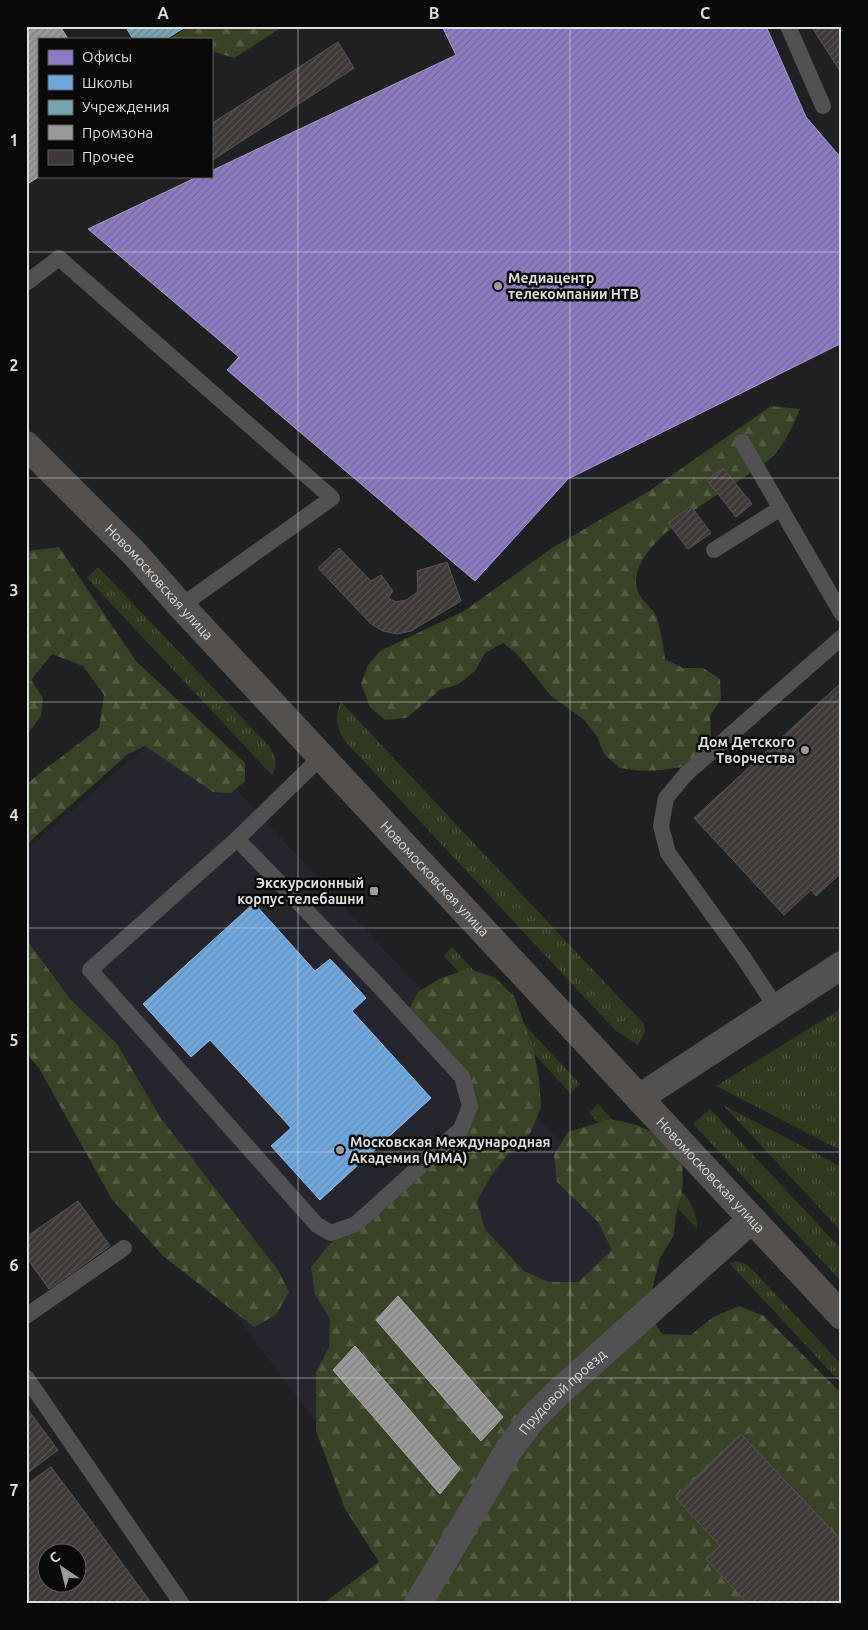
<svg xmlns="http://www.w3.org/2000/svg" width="868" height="1630" viewBox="0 0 868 1630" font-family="Ubuntu,sans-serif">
<defs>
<pattern id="grass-tufts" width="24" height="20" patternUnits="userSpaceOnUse" patternTransform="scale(1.25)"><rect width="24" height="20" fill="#2f391e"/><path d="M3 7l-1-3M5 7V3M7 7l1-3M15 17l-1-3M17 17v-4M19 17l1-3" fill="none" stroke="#4d553e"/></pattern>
<pattern id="forest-firs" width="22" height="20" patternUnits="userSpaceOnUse" patternTransform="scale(1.25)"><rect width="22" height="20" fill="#384224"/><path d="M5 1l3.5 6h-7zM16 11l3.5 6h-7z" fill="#545d43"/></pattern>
<pattern id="offices-hatch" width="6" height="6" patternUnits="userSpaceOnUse" patternTransform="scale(1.25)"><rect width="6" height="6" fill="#8e7cc3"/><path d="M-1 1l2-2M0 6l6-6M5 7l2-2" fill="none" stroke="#736896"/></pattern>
<pattern id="schools-hatch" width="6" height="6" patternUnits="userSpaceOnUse" patternTransform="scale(1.25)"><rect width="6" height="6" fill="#6fa8dc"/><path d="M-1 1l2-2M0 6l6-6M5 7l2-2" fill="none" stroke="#648eb6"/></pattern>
<pattern id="public-hatch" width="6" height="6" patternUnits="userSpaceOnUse" patternTransform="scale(1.25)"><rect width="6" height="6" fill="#76a5af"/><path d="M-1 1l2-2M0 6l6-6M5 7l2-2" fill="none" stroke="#66878f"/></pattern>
<pattern id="industry-hatch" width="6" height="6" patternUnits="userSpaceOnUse" patternTransform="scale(1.25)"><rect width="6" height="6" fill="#999"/><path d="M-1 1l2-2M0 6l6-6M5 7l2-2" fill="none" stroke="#7f7f7f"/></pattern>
<pattern id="building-hatch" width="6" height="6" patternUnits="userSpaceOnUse" patternTransform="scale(1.25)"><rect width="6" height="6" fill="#3e3936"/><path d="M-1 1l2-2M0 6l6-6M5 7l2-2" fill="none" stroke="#595553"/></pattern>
</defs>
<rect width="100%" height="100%" fill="#1f2021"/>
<!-- built -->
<path fill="#25252d" d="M 174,722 L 654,1242 L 404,1538 L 26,1038 L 26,850 Z"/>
<!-- grass -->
<g fill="url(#grass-tufts)">
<path d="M 98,567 L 269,746 C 275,756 279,764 272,775 L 87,578 Z"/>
<path d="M 341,702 L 644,1024 L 645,1032 L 638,1045 L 616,1031 L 344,740 C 337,727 334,717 341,702 Z"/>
<path d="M 452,947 L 580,1084 L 570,1093 L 444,956 Z"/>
<path d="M 842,1008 L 842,1151 L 716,1086 Z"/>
<path d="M 598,1104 L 688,1199 C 694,1209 697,1217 697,1229 L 589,1113 Z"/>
<path d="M 723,1105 L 842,1167 L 842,1232 Z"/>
<path d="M 710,1109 L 842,1250 L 842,1282 L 693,1124 Z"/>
<path d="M 736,1261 L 743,1263 L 750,1267 L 842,1365 L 842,1384 L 729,1263 Z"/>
</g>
<!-- forest -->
<g fill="url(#forest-firs)">
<path d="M 190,26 L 284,26 L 234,58 L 215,52 L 211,54 L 211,39 L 170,39 Z"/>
<path d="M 771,406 L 800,409 C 794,424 782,450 769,460 C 737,486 634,536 636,583 C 637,600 653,606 657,618 C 661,631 663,645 665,659 L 683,668 L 703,668 L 720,679 L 721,699 L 710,716 L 711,736 L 699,753 L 682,767 L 662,770 L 641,771 L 620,768 L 604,754 L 597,736 L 584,720 L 551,696 L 518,655 L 503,643 L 485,653 L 475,671 L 459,684 L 440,690 L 406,718 L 385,720 L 370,707 L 361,684 L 368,665 L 380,651 L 464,611 L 552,548 L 649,491 Z"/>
<path d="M 59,547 L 136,661 L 245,763 L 245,781 L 231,793 L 213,792 L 145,746 L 127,755 L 26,845 L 26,784 L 99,728 L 104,695 L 83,666 L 52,654 L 31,680 L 43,698 L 41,716 L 26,736 L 26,553 L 27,551 Z"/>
<path d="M 26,939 L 70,999 L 117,1044 L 160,1117 L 278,1270 L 289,1292 L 276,1315 L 254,1327 L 163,1256 L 111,1198 L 39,1068 L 26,1053 Z"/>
<path d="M 468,969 L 494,977 L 514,996 L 533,1048 L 539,1077 L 541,1107 L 531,1132 L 509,1153 L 491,1176 L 477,1201 L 485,1229 L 524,1271 L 549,1282 L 578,1282 L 612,1250 L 598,1222 L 557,1182 L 554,1155 L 568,1132 L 610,1119 L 637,1125 L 662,1137 L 682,1157 L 683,1186 L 676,1214 L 674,1235 L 660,1258 L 647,1310 L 662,1334 L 691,1335 L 713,1317 L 739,1306 L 764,1316 L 842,1394 L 842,1604 L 322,1604 L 379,1562 L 345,1509 L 316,1431 L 316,1372 L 329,1347 L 330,1319 L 315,1294 L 311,1267 L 328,1246 L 387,1189 L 434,1157 L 463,1111 L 457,1083 L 404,1018 L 418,992 L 441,978 Z"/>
</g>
<!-- offices -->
<path fill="url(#offices-hatch)" stroke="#a699cb" d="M 442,26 L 766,26 L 806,117 L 842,159 L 842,343 L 568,479 L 475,581 L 227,370 L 239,357 L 88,229 L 199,176 L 211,176 L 211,171 L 456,55 Z"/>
<!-- schools -->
<path fill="url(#schools-hatch)" stroke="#90b8dd" d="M 254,903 L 315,971 L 330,959 L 349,979 L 366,998 L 352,1011 L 431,1098 L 320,1200 L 271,1146 L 291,1128 L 281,1117 L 210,1040 L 191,1057 L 143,1004 Z"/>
<!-- public -->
<path fill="url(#public-hatch)" stroke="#95b6bd" d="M 125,26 L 187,26 L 166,39 L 133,39 Z"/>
<!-- industry -->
<g fill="url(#industry-hatch)" stroke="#adadae">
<path d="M 26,26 L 60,26 L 68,39 L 39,39 L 39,176 L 40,176 L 26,185 Z"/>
<path d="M 398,1296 L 503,1417 L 481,1441 L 376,1320 Z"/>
<path d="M 355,1346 L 460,1469 L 440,1494 L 333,1370 Z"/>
</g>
<!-- building -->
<g fill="url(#building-hatch)" stroke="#575656" fill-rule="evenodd">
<path d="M 811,26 L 842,26 L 842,74 Z"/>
<path d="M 338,42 L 354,68 L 211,161 L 211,124 Z"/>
<path d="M 723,468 L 752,504 L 736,517 L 707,480 Z"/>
<path d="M 691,506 L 711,533 L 688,549 L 668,523 Z"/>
<path d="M 339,548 L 371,581 L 381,575 L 393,591 L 388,598 L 396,602 L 406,600 L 418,592 L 417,571 L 447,562 L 461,601 L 411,631 L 397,634 L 383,631 L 371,624 L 318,568 Z"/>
<path d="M 842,682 L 842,872 L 816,896 L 811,890 L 784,915 L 694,818 Z"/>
<path d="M 78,1201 L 110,1246 L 49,1289 L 26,1257 L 26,1237 Z"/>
<path d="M 26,1407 L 58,1450 L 26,1474 Z"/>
<path d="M 741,1434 L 842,1541 L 842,1604 L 748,1604 L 706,1559 L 720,1546 L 675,1497 Z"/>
<path d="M 51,1467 L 75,1499 L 152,1604 L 26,1604 L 26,1485 ZM 48,1552 L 78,1552 L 78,1582 L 48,1582 Z"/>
</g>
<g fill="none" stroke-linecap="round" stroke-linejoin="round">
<!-- lane -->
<g stroke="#515153" stroke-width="16">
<path d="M 788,26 L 823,106"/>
<path d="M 26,283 L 59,258 L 332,498 L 181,606"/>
<path d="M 742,442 L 842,614"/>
<path d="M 714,550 L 781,508"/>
<path d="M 237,839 L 378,985 L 462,1077 L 470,1106 L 461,1129 L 356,1224 L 331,1233 L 317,1225 L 90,970 L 237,839 L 321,757"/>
<path d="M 776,1007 L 743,957 L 668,853 L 661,826 L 666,798 L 686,774 L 842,637"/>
<path d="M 26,1316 L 124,1248"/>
<path d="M 26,1377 L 182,1604"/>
</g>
<!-- street -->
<g stroke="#515153" stroke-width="28">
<path d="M 639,1098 L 842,965"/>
<path id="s1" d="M 418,1604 L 508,1451 L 532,1419 L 559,1392 L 752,1219"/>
</g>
<!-- secondary -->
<path stroke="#54504d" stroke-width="28" id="s2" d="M 26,445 L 133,552 L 181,606 L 842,1316"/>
</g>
<!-- grid -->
<path fill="none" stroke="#dddddf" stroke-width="1" stroke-opacity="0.55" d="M 298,26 L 298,1604M 570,26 L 570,1604M 26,252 L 842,252M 26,478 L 842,478M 26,702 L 842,702M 26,928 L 842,928M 26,1152 L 842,1152M 26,1378 L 842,1378"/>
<!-- markers -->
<g fill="#9a9b9c" stroke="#09090a" stroke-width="2">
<circle cx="498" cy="286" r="5"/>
<circle cx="805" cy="750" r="5"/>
<rect x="369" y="886" width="10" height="10" rx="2.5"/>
<circle cx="340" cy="1150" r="5"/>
</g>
<g text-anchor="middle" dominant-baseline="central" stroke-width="5" stroke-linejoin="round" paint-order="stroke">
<!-- poi labels -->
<g font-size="14" font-weight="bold" fill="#dddddf" stroke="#09090a" text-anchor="start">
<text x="508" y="278">Медиацентр<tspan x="508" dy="16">телекомпании НТВ</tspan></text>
<text x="795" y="742" text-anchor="end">Дом Детского<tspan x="795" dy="16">Творчества</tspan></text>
<text x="364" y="883" text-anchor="end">Экскурсионный<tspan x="364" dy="16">корпус телебашни</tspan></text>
<text x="350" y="1142">Московская Международная<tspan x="350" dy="16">Академия (ММА)</tspan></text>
</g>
<!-- street labels -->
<g font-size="14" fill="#dddddf" stroke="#09090a">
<text stroke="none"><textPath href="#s2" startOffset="191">Новомосковская улица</textPath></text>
<text stroke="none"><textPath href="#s2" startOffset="596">Новомосковская улица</textPath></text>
<text stroke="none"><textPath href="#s2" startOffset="1001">Новомосковская улица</textPath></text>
<text stroke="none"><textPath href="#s1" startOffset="258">Прудовой проезд</textPath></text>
</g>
</g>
<!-- border -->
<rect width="868" height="1630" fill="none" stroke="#09090a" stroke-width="55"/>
<!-- legend -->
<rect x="38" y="38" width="175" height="140" fill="#09090a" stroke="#5e5e5f"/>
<rect x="48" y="50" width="25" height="15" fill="#8e7cc3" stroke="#5e5e5f"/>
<text x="82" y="62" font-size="15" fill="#dddddf">Офисы</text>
<rect x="48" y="75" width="25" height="15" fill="#6fa8dc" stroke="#5e5e5f"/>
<text x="82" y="88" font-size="15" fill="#dddddf">Школы</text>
<rect x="48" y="100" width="25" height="15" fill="#76a5af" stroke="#5e5e5f"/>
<text x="82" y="112" font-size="15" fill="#dddddf">Учреждения</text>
<rect x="48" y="125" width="25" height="15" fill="#999999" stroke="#5e5e5f"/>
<text x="82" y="138" font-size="15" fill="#dddddf">Промзона</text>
<rect x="48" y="150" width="25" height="15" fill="#3e3936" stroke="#5e5e5f"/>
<text x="82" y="162" font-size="15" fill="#dddddf">Прочее</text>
<!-- north arrow -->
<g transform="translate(62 1568) rotate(325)"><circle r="24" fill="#09090a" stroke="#5e5e5f"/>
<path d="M0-4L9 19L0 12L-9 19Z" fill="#9a9b9c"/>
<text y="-8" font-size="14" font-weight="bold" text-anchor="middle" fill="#dddddf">С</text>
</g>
<rect x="28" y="28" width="812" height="1574" fill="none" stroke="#dddddf" stroke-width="2"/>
<g font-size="16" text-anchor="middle" font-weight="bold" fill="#dddddf">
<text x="163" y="19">A</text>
<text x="434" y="19">B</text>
<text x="705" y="19">C</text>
<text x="14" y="146">1</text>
<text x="14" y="371">2</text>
<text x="14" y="596">3</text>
<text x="14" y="821">4</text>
<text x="14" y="1046">5</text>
<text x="14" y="1271">6</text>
<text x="14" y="1496">7</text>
</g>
</svg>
